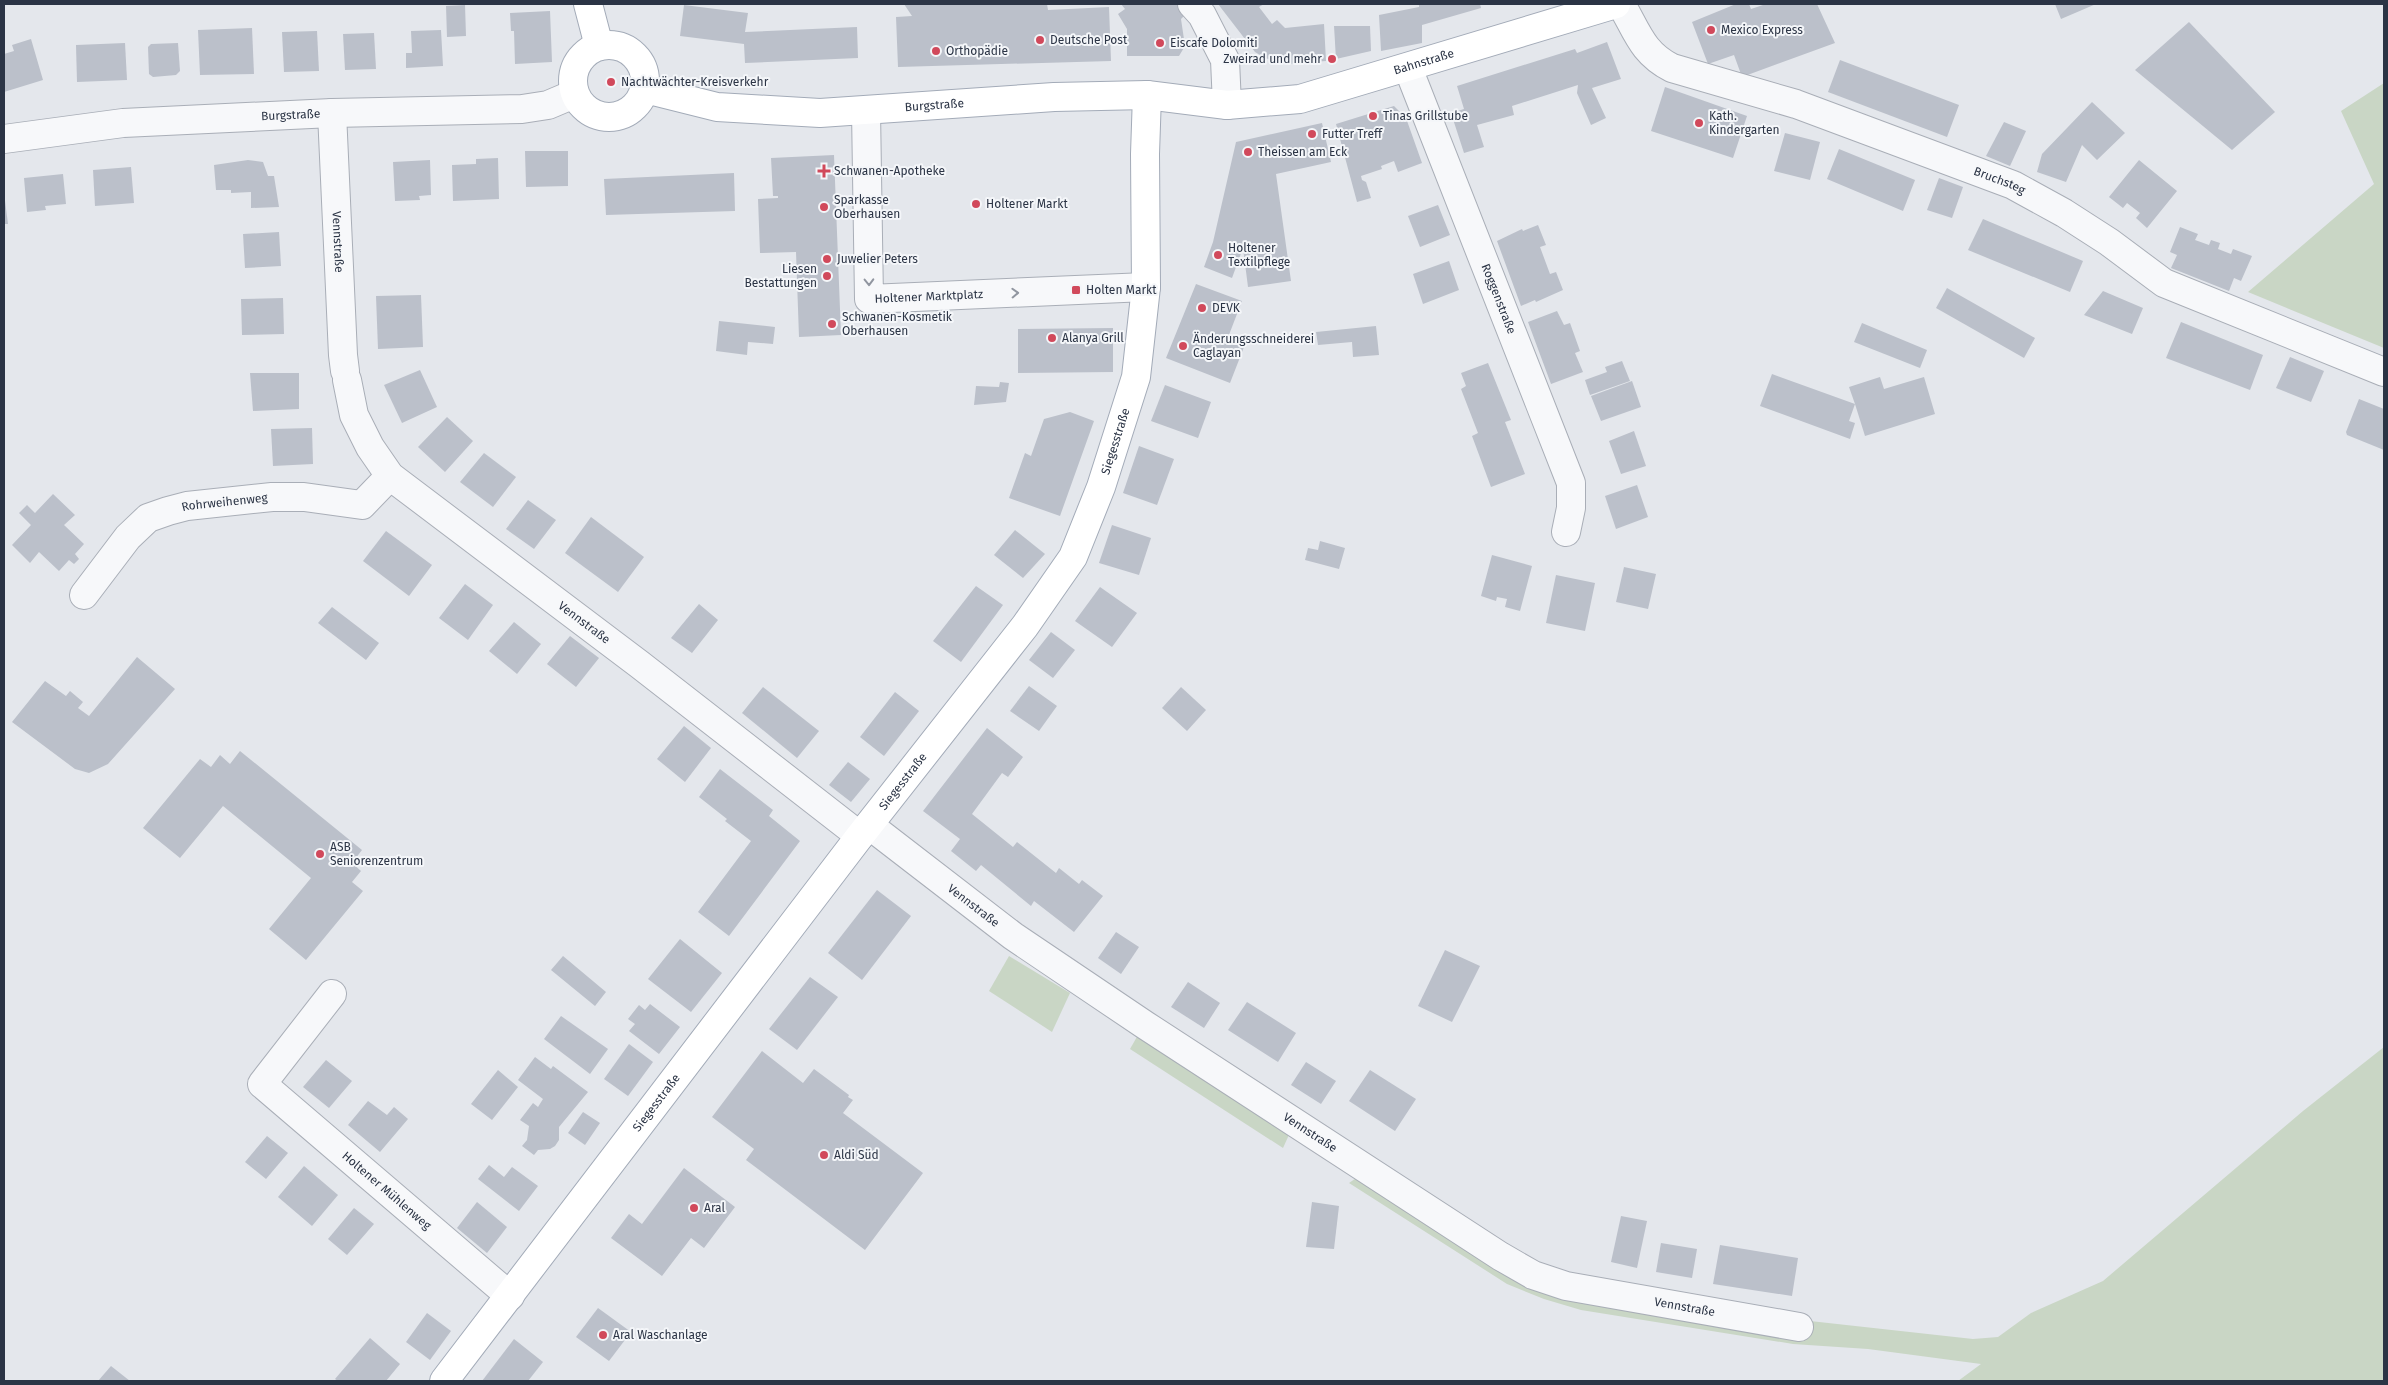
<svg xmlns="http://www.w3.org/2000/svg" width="2388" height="1385" viewBox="0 0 2388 1385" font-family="'Fira Sans',sans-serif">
<rect width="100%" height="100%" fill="#e4e7ec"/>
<!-- green -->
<g fill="#c9d6c5">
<path d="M 2384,83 L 2384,348 L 2248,292 L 2374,184 L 2341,111 Z"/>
<path d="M 1009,956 L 1070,993 L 1052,1032 L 989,991 Z"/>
<path d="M 1142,1028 L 1293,1126 L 1283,1148 L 1130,1049 Z"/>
<path d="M 2384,1047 L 2384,1381 L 1958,1381 L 1981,1364 L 1868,1349 L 1793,1344 L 1581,1310 L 1544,1299 L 1507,1284 L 1349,1183 L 1365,1172 L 1499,1260 L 1801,1320 L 1973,1339 L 1998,1337 L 2031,1313 L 2103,1281 L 2303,1111 Z"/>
</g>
<!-- building -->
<g fill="#bbc0ca">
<path d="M 904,4 L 1047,4 L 1048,10 L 1109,7 L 1111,61 L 898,67 L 896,17 L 912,16 Z"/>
<path d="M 1121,4 L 1178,4 L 1185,15 L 1181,19 L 1185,46 L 1179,56 L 1127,56 L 1127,29 L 1118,14 L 1125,9 Z"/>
<path d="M 1218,4 L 1264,4 L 1259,7 L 1272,24 L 1277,20 L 1285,28 L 1324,24 L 1326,61 L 1285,64 L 1265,58 L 1255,52 Z"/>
<path d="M 1419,4 L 1480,4 L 1481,8 L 1422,25 L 1422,43 L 1381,51 L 1379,15 L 1419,7 Z"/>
<path d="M 1736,4 L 1749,4 L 1751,9 L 1766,4 L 1817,4 L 1835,43 L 1742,77 L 1734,55 L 1708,64 L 1692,22 Z"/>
<path d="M 2055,4 L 2096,4 L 2061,19 Z"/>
<path d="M 465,5 L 466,36 L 447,37 L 446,6 Z"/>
<path d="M 684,5 L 748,13 L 745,32 L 857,27 L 858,58 L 745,63 L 744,44 L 680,36 Z"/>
<path d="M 550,11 L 552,62 L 515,64 L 514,31 L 511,31 L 510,13 Z"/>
<path d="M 2189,22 L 2275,112 L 2232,150 L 2135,70 Z"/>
<path d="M 1334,26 L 1370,26 L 1371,51 L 1336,59 Z"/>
<path d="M 252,28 L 254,74 L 200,75 L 198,30 Z"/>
<path d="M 441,30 L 443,66 L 406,68 L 406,53 L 412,53 L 411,31 Z"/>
<path d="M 317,31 L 319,71 L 284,72 L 282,32 Z"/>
<path d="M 374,33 L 376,69 L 345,70 L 343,34 Z"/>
<path d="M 31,39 L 43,80 L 4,92 L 4,54 L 14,51 L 12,45 Z"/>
<path d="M 1607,42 L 1621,79 L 1592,88 L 1606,118 L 1591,125 L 1577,93 L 1578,85 L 1512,106 L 1514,115 L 1477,125 L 1484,147 L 1464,153 L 1451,113 L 1464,109 L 1457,86 L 1575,49 L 1577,53 Z"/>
<path d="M 125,43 L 127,80 L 77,82 L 76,45 Z"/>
<path d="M 178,43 L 180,71 L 176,75 L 153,77 L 149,74 L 148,47 L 151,44 Z"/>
<path d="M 1840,60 L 1959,105 L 1947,137 L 1828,92 Z"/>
<path d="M 1665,87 L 1747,116 L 1733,158 L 1651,131 Z"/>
<path d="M 2092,102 L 2125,133 L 2097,160 L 2082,145 L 2066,182 L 2037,172 L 2042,154 Z"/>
<path d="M 1394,106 L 1406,118 L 1422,163 L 1398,172 L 1394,161 L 1381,166 L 1382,169 L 1361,176 L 1362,180 L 1366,182 L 1371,198 L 1357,202 L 1336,124 Z"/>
<path d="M 2004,122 L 2026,131 L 2010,166 L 1986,156 Z"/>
<path d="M 1322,123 L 1331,162 L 1276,174 L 1291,281 L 1248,287 L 1243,248 L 1232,278 L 1204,267 L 1213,242 L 1236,142 Z"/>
<path d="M 1785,133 L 1820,142 L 1810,180 L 1774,171 Z"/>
<path d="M 1839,149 L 1915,180 L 1903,211 L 1827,179 Z"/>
<path d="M 525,151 L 568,151 L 568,186 L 526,187 Z"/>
<path d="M 834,155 L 841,335 L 799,337 L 796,252 L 760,253 L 758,199 L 778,198 L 778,196 L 773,196 L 771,158 Z"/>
<path d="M 498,158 L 499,199 L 453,201 L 452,165 L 476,164 L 476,159 Z"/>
<path d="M 248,160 L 263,162 L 268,176 L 274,176 L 279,207 L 251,208 L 251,192 L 231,193 L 231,190 L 216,190 L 214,165 Z"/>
<path d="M 430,160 L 431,195 L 419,196 L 420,200 L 395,201 L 393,162 Z"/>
<path d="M 2139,160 L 2177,191 L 2147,228 L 2136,218 L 2140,213 L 2127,203 L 2123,208 L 2109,197 Z"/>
<path d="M 131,167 L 134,203 L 95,206 L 93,170 Z"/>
<path d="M 734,173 L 735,211 L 606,215 L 604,179 Z"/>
<path d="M 63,174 L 66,204 L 45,206 L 46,210 L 27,212 L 24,178 Z"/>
<path d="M 1939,178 L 1963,187 L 1952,218 L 1927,210 Z"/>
<path d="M 4,193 L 8,224 L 4,224 Z"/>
<path d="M 1438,205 L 1450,235 L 1420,247 L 1408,216 Z"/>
<path d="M 1983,219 L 2083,261 L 2070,292 L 1968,250 Z"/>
<path d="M 1538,225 L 1546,245 L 1540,247 L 1550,274 L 1556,272 L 1563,290 L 1536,302 L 1535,300 L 1521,306 L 1497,241 L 1522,229 L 1523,231 Z"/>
<path d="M 2180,227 L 2198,234 L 2195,240 L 2209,245 L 2211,240 L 2220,243 L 2218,249 L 2231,254 L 2233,249 L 2252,256 L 2241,281 L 2234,278 L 2229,291 L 2171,268 L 2177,255 L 2170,252 Z"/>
<path d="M 279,232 L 281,266 L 245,268 L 243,234 Z"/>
<path d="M 1449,261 L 1459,290 L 1423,304 L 1413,274 Z"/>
<path d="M 1196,284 L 1242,301 L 1227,340 L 1244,347 L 1230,383 L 1166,358 Z"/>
<path d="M 1947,288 L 2035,338 L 2024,358 L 1936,308 Z"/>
<path d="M 2103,291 L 2143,308 L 2132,334 L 2084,315 Z"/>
<path d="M 421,295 L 423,347 L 378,349 L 376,296 Z"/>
<path d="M 283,298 L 284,334 L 242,335 L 241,299 Z"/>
<path d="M 1557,311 L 1564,325 L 1570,323 L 1580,351 L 1575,353 L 1583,372 L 1551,384 L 1528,322 Z"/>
<path d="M 719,321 L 775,327 L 773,344 L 748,342 L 747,355 L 716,351 Z"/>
<path d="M 2181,322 L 2263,355 L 2250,390 L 2166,358 Z"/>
<path d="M 1862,323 L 1927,350 L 1920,368 L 1854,342 Z"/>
<path d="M 1376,326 L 1379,355 L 1353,357 L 1352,342 L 1318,345 L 1316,332 Z"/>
<path d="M 1113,328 L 1113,372 L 1018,373 L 1018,329 Z"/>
<path d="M 2290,357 L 2324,371 L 2311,402 L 2276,388 Z"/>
<path d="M 1622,361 L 1630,381 L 1590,395 L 1585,380 L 1607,372 L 1605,367 Z"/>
<path d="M 1488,363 L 1511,420 L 1505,422 L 1525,474 L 1491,487 L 1472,436 L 1478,433 L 1461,389 L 1466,386 L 1461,373 Z"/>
<path d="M 420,370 L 437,407 L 402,423 L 384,385 Z"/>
<path d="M 250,373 L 299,373 L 299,409 L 253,411 Z"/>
<path d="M 1772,374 L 1855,404 L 1849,387 L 1880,377 L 1884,389 L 1924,377 L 1935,414 L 1865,436 L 1855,404 L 1849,421 L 1855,423 L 1850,439 L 1760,406 Z"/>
<path d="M 1632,381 L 1641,407 L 1601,421 L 1591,396 Z"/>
<path d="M 1000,382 L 1009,383 L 1006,402 L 974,405 L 976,386 L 999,387 Z"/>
<path d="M 1165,385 L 1211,402 L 1198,438 L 1151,421 Z"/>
<path d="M 2359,399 L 2384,409 L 2384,450 L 2347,435 L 2346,432 Z"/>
<path d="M 1070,412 L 1094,421 L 1060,516 L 1009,498 L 1025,453 L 1031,456 L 1044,419 Z"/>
<path d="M 447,417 L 473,441 L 445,472 L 418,447 Z"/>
<path d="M 312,428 L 313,464 L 273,466 L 271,429 Z"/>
<path d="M 1634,431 L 1646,466 L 1621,474 L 1609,441 Z"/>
<path d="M 1139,446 L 1174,459 L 1157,505 L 1123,493 Z"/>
<path d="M 484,453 L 516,477 L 493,507 L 460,482 Z"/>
<path d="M 1637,485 L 1648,517 L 1616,529 L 1605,496 Z"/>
<path d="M 53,494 L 75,515 L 64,525 L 84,544 L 75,554 L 79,559 L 74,564 L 69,560 L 59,571 L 39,552 L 30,563 L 12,545 L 31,525 L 19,513 L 27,505 L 35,513 Z"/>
<path d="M 528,500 L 556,520 L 534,549 L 506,529 Z"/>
<path d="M 591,517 L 644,557 L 618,592 L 565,553 Z"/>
<path d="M 1112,525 L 1151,538 L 1139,575 L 1099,563 Z"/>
<path d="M 1015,530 L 1045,554 L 1023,578 L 994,555 Z"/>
<path d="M 386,531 L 432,565 L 409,596 L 363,561 Z"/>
<path d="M 1320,541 L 1345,548 L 1339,569 L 1305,560 L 1308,548 L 1318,550 Z"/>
<path d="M 1492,555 L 1532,566 L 1520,611 L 1505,607 L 1507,599 L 1497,597 L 1496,601 L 1481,596 Z"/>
<path d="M 1624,567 L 1656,574 L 1648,609 L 1616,602 Z"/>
<path d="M 1556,575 L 1595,583 L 1585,631 L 1546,623 Z"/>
<path d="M 465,584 L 493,605 L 468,640 L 439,618 Z"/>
<path d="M 976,586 L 1003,605 L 961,662 L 933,641 Z"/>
<path d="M 1100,587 L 1137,613 L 1112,647 L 1075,621 Z"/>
<path d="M 699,604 L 718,620 L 692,653 L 671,638 Z"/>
<path d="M 332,607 L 379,643 L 366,660 L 318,623 Z"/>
<path d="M 514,622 L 541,644 L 517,674 L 489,651 Z"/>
<path d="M 1051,632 L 1075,650 L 1053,678 L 1029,660 Z"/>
<path d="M 570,636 L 599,658 L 576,687 L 547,664 Z"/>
<path d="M 137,657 L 175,689 L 108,764 L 89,773 L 75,769 L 12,722 L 45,681 L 66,696 L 70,691 L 83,702 L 78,708 L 89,716 Z"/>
<path d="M 1029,686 L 1057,706 L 1039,731 L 1010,711 Z"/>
<path d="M 763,687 L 819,731 L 797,758 L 742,713 Z"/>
<path d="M 1181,687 L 1206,710 L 1187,731 L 1162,708 Z"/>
<path d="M 895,692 L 919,711 L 884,756 L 860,737 Z"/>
<path d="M 684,726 L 711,748 L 685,782 L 657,759 Z"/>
<path d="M 987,728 L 1023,757 L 1008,777 L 1002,773 L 972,814 L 1013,847 L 1017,842 L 1056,873 L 1059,868 L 1079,884 L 1082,880 L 1103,896 L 1074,932 L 1034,901 L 1031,906 L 981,865 L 976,871 L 951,851 L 960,839 L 923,811 Z"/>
<path d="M 240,751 L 362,850 L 352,863 L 361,871 L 352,882 L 363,891 L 306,960 L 269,929 L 311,878 L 223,806 L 180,858 L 143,828 L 200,759 L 211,767 L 220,755 L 230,764 Z"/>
<path d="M 848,762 L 870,779 L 851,802 L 829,785 Z"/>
<path d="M 720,769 L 773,810 L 769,816 L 800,841 L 729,936 L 698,912 L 751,841 L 725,821 L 727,819 L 699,797 Z"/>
<path d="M 877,890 L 911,916 L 862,980 L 828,953 Z"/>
<path d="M 1116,932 L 1139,947 L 1121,974 L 1098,958 Z"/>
<path d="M 680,939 L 722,973 L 691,1012 L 648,979 Z"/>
<path d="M 1445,950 L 1480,966 L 1452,1022 L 1418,1006 Z"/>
<path d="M 563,956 L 606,992 L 595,1006 L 551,970 Z"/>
<path d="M 810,977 L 838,997 L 797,1050 L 769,1029 Z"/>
<path d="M 1188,982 L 1220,1003 L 1204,1028 L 1171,1007 Z"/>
<path d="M 1247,1002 L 1296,1033 L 1278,1062 L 1228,1030 Z"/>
<path d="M 650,1004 L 680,1027 L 659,1054 L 629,1031 L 635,1024 L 628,1019 L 639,1005 L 645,1010 Z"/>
<path d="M 561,1016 L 608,1049 L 590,1074 L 544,1039 Z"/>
<path d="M 629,1044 L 653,1062 L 628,1096 L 604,1079 Z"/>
<path d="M 762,1051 L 803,1083 L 814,1069 L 849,1095 L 848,1097 L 853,1100 L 843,1113 L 923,1173 L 865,1250 L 746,1160 L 754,1149 L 712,1117 Z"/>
<path d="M 535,1057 L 551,1069 L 553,1066 L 588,1092 L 559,1127 L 559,1140 L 555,1146 L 550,1149 L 538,1150 L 534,1155 L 522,1146 L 527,1140 L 529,1126 L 520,1120 L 533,1103 L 538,1107 L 543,1099 L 518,1080 Z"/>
<path d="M 326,1060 L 352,1081 L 329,1108 L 303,1087 Z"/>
<path d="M 1306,1062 L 1336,1081 L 1321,1104 L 1291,1085 Z"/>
<path d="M 498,1070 L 518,1087 L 492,1120 L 471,1104 Z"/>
<path d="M 1370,1070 L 1416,1099 L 1395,1131 L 1349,1101 Z"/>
<path d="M 368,1101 L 387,1115 L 394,1107 L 408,1119 L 380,1152 L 348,1125 Z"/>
<path d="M 583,1112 L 600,1123 L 585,1145 L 568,1133 Z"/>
<path d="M 267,1136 L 288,1153 L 266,1179 L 245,1162 Z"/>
<path d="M 489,1165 L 504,1177 L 512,1167 L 538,1186 L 519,1211 L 478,1179 Z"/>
<path d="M 304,1166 L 338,1195 L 312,1226 L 278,1197 Z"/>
<path d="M 684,1168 L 735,1207 L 704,1248 L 691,1238 L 662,1276 L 611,1238 L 629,1214 L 642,1224 Z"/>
<path d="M 477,1202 L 507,1227 L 487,1253 L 457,1228 Z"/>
<path d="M 1312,1202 L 1339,1206 L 1334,1249 L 1306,1247 Z"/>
<path d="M 354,1208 L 374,1224 L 347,1255 L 328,1239 Z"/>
<path d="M 1621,1216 L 1647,1221 L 1637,1268 L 1611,1262 Z"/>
<path d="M 1661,1243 L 1697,1249 L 1692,1278 L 1656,1272 Z"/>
<path d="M 1720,1245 L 1798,1258 L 1792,1296 L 1713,1284 Z"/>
<path d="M 598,1308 L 631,1332 L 609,1361 L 576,1337 Z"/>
<path d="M 427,1313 L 451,1331 L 430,1360 L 406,1342 Z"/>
<path d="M 370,1338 L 400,1364 L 386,1381 L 338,1381 L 335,1379 Z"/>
<path d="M 514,1339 L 543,1362 L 528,1381 L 482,1381 Z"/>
<path d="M 111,1366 L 130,1381 L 98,1381 Z"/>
</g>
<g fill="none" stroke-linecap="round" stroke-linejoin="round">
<!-- minor casing -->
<g stroke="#a9aeb7" stroke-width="30">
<g id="minor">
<path d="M 1192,4 L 1202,15 L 1225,60 L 1227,105"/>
<path id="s1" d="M 1621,4 C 1637,31 1642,53 1672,68 L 1796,104 L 2013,185 L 2064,213 L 2109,242 L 2164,283 L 2384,372"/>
<path id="s2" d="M 1408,68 L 1571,483 L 1571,508 L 1566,532"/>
<path id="s3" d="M 866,111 L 869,299 L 1146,287"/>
<path id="s4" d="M 332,113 L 343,355 L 345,371"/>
<path id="s5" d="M 4,139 L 123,123 L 332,113 L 522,109 L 548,105 L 574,94"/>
<path id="s6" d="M 347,380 L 354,415 L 370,447 L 390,476 L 639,664 L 860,836"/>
<path id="s7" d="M 84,595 L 128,537 L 148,518 L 168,511 L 187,506 L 272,497 L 304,497 L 362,505 L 390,476"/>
<path id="s8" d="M 869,825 L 1013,936 L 1145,1025 L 1500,1256 L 1533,1275 L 1566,1286 L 1799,1327"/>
<path id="s9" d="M 332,994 L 262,1084 L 510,1296"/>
</g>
</g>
<!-- major casing -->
<g stroke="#a3abb8" stroke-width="30">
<g id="major">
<path d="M 588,4 L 599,46"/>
<circle cx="609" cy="81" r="36"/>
<path id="s10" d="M 645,89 L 717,107 L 820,113 L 1054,97 L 1147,95 L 1227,105 L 1300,99 L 1616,4"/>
<path id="s11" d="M 444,1381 L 860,836 L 1025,626 L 1073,557 L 1101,487 L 1136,377 L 1146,287 L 1145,154 L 1147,95"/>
</g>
</g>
<!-- minor -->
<use href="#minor" stroke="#f7f8fa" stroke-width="28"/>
<!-- major -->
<use href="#major" stroke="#fff" stroke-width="28"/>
</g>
<!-- one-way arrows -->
<defs><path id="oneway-chevron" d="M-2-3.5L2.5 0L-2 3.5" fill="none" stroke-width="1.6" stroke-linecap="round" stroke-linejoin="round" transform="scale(1.25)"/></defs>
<g stroke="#9196a0">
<use href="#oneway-chevron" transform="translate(869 282) rotate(89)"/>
<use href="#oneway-chevron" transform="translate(1015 293) rotate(-2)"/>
</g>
<!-- markers -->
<g fill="#d1495b" stroke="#f4f6f9" stroke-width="2">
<circle cx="1711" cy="30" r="5"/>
<circle cx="1040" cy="40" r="5"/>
<circle cx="1160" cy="43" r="5"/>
<circle cx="936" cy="51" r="5"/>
<circle cx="1332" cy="59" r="5"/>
<circle cx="611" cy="82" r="5"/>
<circle cx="1373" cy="116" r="5"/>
<circle cx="1699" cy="123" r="5"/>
<circle cx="1312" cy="134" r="5"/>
<circle cx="1248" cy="152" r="5"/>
<path d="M821.5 163.5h5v5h5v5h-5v5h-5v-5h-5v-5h5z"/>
<circle cx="976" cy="204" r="5"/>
<circle cx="824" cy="207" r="5"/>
<circle cx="1218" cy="255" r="5"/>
<circle cx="827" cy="259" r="5"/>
<circle cx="827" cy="276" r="5"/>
<rect x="1071" y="285" width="10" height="10" rx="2.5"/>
<circle cx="1202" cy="308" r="5"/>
<circle cx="832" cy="324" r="5"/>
<circle cx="1052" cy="338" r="5"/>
<circle cx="1183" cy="346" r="5"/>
<circle cx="320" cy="854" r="5"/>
<circle cx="824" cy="1155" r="5"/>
<circle cx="694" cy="1208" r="5"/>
<circle cx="603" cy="1335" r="5"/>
</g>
<g text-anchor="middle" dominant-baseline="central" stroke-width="4" stroke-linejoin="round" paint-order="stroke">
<!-- poi labels -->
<g font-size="12" fill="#2b3445" stroke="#f4f6f9" text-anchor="start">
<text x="1721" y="30">Mexico Express</text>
<text x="1050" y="40">Deutsche Post</text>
<text x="1170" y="43">Eiscafe Dolomiti</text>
<text x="946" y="51">Orthopädie</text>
<text x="1322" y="59" text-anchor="end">Zweirad und mehr</text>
<text x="621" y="82">Nachtwächter-Kreisverkehr</text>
<text x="1383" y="116">Tinas Grillstube</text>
<text x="1709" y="116">Kath.<tspan x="1709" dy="14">Kindergarten</tspan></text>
<text x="1322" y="134">Futter Treff</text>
<text x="1258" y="152">Theissen am Eck</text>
<text x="834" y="171">Schwanen-Apotheke</text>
<text x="834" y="200">Sparkasse<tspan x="834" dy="14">Oberhausen</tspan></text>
<text x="986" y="204">Holtener Markt</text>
<text x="1228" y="248">Holtener<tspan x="1228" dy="14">Textilpflege</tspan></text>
<text x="837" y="259">Juwelier Peters</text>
<text x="817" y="269" text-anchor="end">Liesen<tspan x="817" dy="14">Bestattungen</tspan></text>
<text x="1086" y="290">Holten Markt</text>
<text x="1212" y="308">DEVK</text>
<text x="842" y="317">Schwanen-Kosmetik<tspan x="842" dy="14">Oberhausen</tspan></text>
<text x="1062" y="338">Alanya Grill</text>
<text x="1193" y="339">Änderungsschneiderei<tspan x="1193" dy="14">Caglayan</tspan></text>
<text x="330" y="847">ASB<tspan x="330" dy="14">Seniorenzentrum</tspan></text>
<text x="834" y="1155">Aldi Süd</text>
<text x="704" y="1208">Aral</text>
<text x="613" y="1335">Aral Waschanlage</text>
</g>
<!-- street labels -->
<g font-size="12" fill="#2b3445" stroke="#f4f6f9">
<text stroke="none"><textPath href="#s10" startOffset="788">Bahnstraße</textPath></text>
<text stroke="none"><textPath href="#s10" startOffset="292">Burgstraße</textPath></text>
<text stroke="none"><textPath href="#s5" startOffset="288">Burgstraße</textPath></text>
<text stroke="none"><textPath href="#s1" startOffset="430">Bruchsteg</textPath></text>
<text stroke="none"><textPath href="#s4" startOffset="129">Vennstraße</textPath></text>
<text stroke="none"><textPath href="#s3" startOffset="248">Holtener Marktplatz</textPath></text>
<text stroke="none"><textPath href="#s2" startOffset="248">Roggenstraße</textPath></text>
<text stroke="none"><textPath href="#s11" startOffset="1160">Siegesstraße</textPath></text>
<text stroke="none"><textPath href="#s7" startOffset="179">Rohrweihenweg</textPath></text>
<text stroke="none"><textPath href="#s6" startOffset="350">Vennstraße</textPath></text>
<text stroke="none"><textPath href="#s11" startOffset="755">Siegesstraße</textPath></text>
<text stroke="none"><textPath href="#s8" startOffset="132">Vennstraße</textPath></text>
<text stroke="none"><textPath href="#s11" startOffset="350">Siegesstraße</textPath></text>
<text stroke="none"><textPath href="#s8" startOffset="538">Vennstraße</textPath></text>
<text stroke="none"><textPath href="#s9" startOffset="278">Holtener Mühlenweg</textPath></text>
<text stroke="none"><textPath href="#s8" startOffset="958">Vennstraße</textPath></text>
</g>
</g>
<!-- border -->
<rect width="2388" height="1385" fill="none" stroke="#2b3445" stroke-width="10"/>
</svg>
